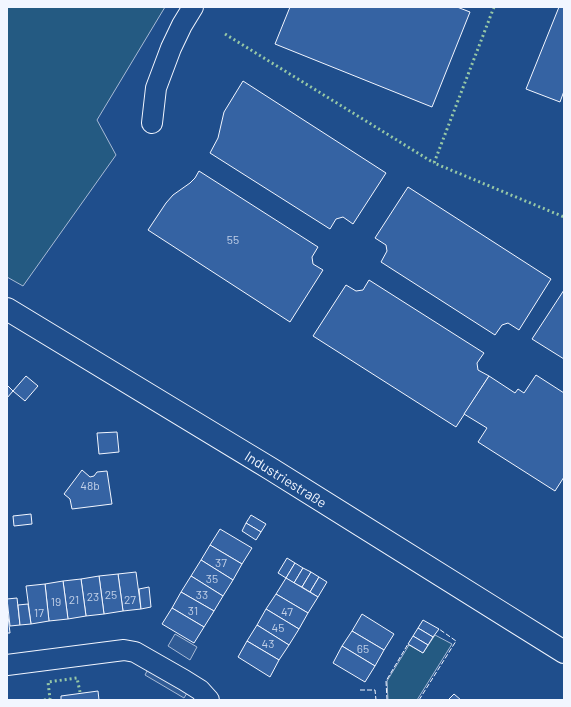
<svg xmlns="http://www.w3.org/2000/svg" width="571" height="707" viewBox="0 0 571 707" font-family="Barlow,sans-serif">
<rect width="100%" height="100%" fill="#1f4e8c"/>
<!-- green -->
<g fill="#245a82" stroke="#a8bbd7">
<path d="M 7,7 L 165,7 L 97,120 L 116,155 L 23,286 L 7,277 Z"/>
<path d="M 435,635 L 452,644 L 417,700 L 388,700 L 387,681 L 409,645 L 423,653 Z"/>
</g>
<!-- parking -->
<g fill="#305b95" stroke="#a8bbd7">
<path d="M 175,634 L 197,647 L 190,660 L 168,646 Z"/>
<path d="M 148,669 L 187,693 L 184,698 L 145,675 Z"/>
</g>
<!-- building -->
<g fill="#3563a3" stroke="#f2f6ff">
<path d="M 290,7 L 457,7 L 470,12 L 432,107 L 275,44 Z"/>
<path d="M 559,7 L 564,7 L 564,91 L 560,102 L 526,89 Z"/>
<path d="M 243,81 L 386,173 L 353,224 L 343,217 L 336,219 L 330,229 L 210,153 L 218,138 L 224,112 Z"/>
<path d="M 199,171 L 318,247 L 312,257 L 313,264 L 323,270 L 290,322 L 148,230 L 166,203 L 173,195 L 190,183 L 195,178 Z"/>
<path d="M 408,187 L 551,279 L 519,330 L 508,323 L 502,325 L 495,335 L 381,262 L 387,251 L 386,245 L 375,238 Z"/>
<path d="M 369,280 L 484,353 L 477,363 L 478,370 L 489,376 L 456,427 L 313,336 L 346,285 L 356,291 L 363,290 Z"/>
<path d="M 564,290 L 564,359 L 532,339 Z"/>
<path d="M 536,375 L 564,393 L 564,477 L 555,491 L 478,442 L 487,428 L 464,414 L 489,376 L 515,393 L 518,389 L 524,393 Z"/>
<path d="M 26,376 L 38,386 L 25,401 L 13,391 Z"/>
<path d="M 7,385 L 13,391 L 7,398 Z"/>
<path d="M 117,432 L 119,452 L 99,454 L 97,433 Z"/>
<path d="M 82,470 L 90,477 L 94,476 L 97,472 L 107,471 L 112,504 L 72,509 L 70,499 L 64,494 Z"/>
<path d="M 31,514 L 32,524 L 14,526 L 13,516 Z"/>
<path d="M 251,515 L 266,524 L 261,532 L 246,523 Z"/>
<path d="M 246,523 L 261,532 L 256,540 L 242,531 Z"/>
<path d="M 220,529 L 252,548 L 242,564 L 210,545 Z"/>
<path d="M 210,545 L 242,564 L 233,580 L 201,560 Z"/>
<path d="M 287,558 L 295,563 L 286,578 L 278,573 Z"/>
<path d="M 201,560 L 233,580 L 223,596 L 191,576 Z"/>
<path d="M 295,563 L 303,568 L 294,583 L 286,578 Z"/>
<path d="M 303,568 L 311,572 L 302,587 L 294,583 Z"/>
<path d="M 136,572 L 141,609 L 123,611 L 118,574 Z"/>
<path d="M 311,572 L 319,577 L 310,592 L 302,587 Z"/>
<path d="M 118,574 L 123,611 L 104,614 L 99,576 Z"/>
<path d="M 99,576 L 104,614 L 86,616 L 81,579 Z"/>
<path d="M 191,576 L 223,596 L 214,611 L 181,592 Z"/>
<path d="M 319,577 L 327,582 L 318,597 L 310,592 Z"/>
<path d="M 286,578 L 318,597 L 308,613 L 276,594 Z"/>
<path d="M 81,579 L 86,616 L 68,619 L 63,581 Z"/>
<path d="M 63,581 L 68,619 L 49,621 L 45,584 Z"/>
<path d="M 45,584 L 49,621 L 31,624 L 26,586 Z"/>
<path d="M 149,587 L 151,607 L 141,609 L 139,589 Z"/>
<path d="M 181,592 L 214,611 L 204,627 L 172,608 Z"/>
<path d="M 276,594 L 308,613 L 299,629 L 266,609 Z"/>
<path d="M 17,598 L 20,625 L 10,626 L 7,599 Z"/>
<path d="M 28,604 L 31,624 L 20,625 L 18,605 Z"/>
<path d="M 7,607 L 10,633 L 7,633 Z"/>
<path d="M 172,608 L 204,627 L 194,643 L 162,624 Z"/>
<path d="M 266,609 L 299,629 L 289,645 L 257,625 Z"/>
<path d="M 362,614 L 394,634 L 384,650 L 352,631 Z"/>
<path d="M 423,620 L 439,629 L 433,637 L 418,628 Z"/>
<path d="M 257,625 L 289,645 L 279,660 L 247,641 Z"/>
<path d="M 418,628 L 433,637 L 428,645 L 413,636 Z"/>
<path d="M 352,631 L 384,650 L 375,666 L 342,646 Z"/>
<path d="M 413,636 L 428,645 L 423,653 L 408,644 Z"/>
<path d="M 247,641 L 279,660 L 270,677 L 238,657 Z"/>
<path d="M 342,646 L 375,666 L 365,682 L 333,663 Z"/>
<path d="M 98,691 L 99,700 L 61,700 L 61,696 Z"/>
<path d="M 454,694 L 461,700 L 448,700 Z"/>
</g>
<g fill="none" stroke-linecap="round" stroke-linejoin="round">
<!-- minor casing -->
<g stroke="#f2f6ff" stroke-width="22">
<g id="minor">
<path d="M 152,123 L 156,88 L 171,48 L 182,25 L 193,7"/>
<path d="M 7,665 L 124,650 L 135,652 L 184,680 L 200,690 L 209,700"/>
</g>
</g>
<!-- secondary casing -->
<g stroke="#f2f6ff" stroke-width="24">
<path id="secondary" d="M 7,309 L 271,469 L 564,652"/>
</g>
<!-- minor -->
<use href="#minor" stroke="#1f4e8c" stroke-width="20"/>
<!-- secondary -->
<use href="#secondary" stroke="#1f4e8c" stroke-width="22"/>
<!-- hedge -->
<g stroke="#97c8a6" stroke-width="3" stroke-dasharray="2 3" stroke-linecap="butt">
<path d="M 494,7 L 434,163 L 564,217"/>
<path d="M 225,34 L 434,163"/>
<path d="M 44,700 L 50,699 L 48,682 L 77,678 L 80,692"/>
</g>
<!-- fence -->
<g stroke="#f2f6ff" stroke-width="1" stroke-dasharray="5 2" stroke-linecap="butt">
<path d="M 360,690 L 375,690 L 376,700"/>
<path d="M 387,700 L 386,681 L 408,644"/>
<path d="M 419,700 L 456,641 L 439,629"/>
</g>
</g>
<g text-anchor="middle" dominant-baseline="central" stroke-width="3" stroke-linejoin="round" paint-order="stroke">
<!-- number labels -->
<g font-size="12" fill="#c3d1e8">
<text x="233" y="239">55</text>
<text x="90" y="485">48b</text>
<text x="221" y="562">37</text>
<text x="212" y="578">35</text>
<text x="111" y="594">25</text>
<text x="202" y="594">33</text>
<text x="93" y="596">23</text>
<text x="74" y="599">21</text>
<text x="130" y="599">27</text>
<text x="56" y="601">19</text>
<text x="193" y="610">31</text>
<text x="287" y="611">47</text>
<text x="39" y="612">17</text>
<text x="278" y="627">45</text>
<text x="268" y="643">43</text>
<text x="363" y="648">65</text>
</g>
<!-- street labels -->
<g font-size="14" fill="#f2f6ff" stroke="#1f4e8c">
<text transform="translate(286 479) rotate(32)">Industriestraße</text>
</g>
</g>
<!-- border -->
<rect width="571" height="707" fill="none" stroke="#f2f6ff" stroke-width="16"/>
</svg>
